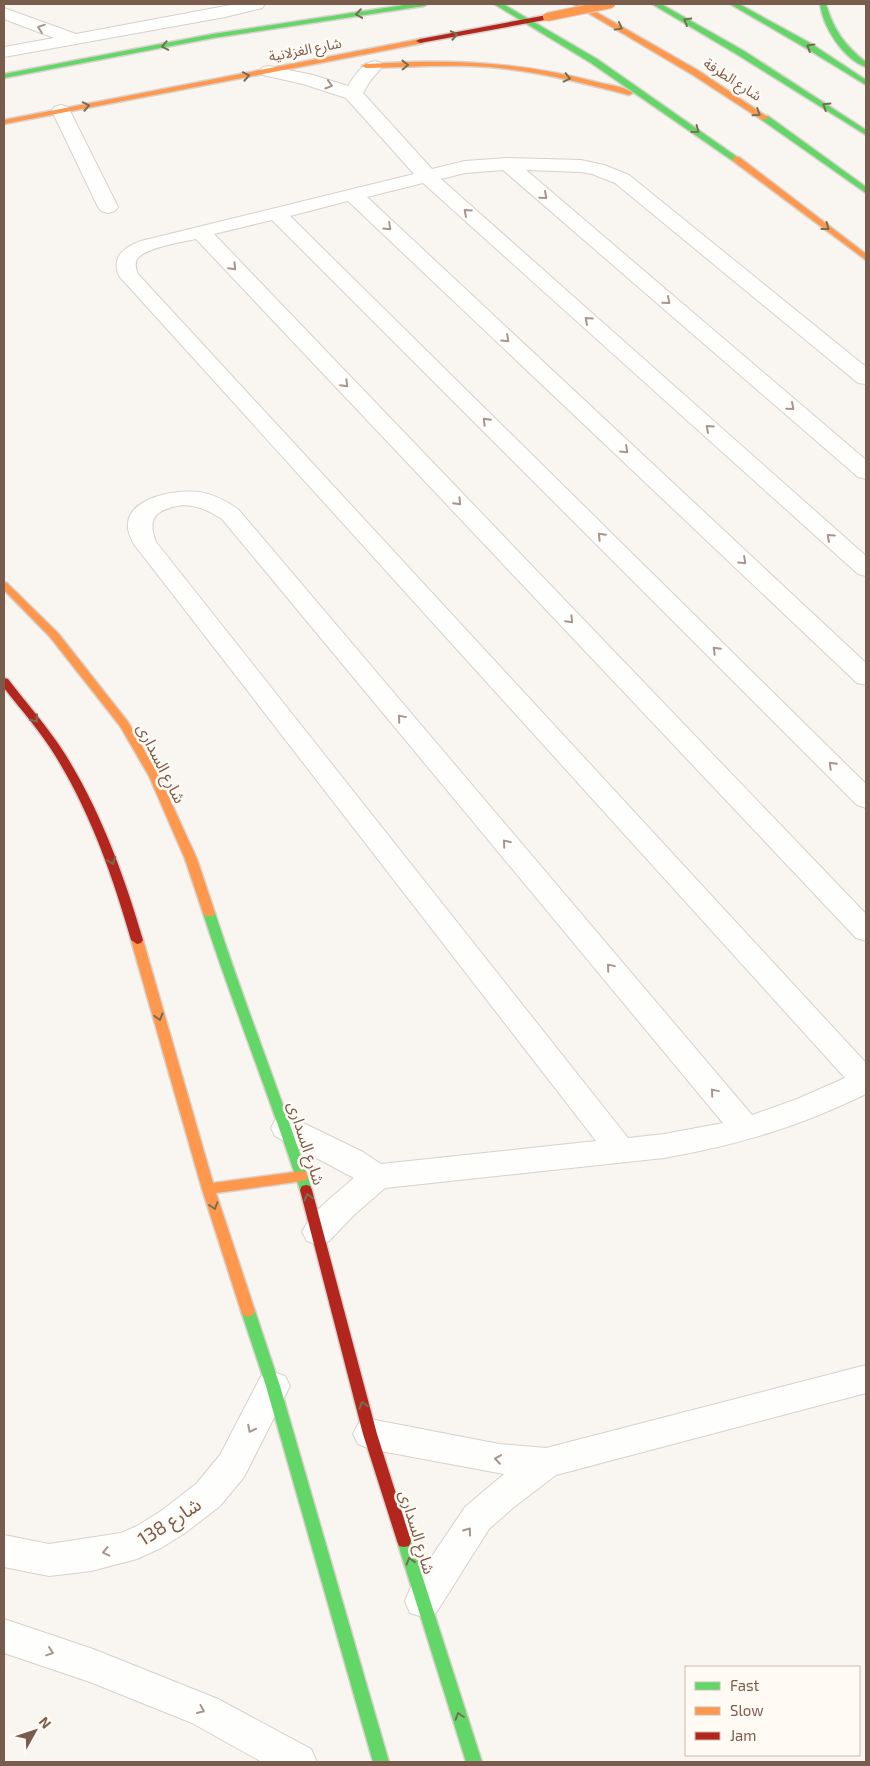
<svg xmlns="http://www.w3.org/2000/svg" width="870" height="1766" viewBox="0 0 870 1766" font-family="'Exo 2','Noto Sans Arabic',sans-serif">
<rect width="100%" height="100%" fill="#f9f5f0"/>
<g fill="none" stroke-linecap="round" stroke-linejoin="round">
<!-- lane casing -->
<g stroke="#d7d1cb" stroke-width="2">
<g id="lane">
<path d="M 236,4 L 265,4 L 262,8 L 225,17 L 4,57 L 4,47 L 54,38 L 4,19 L 4,8 L 76,34 Z"/>
<path d="M 374,61 L 380,62 L 383,66 L 370,81 L 363,93 L 432,169 L 465,161 L 507,158 L 581,160 L 604,165 L 629,175 L 866,367 L 866,384 L 858,383 L 615,183 L 592,174 L 581,172 L 526,170 L 866,460 L 866,479 L 858,477 L 503,170 L 465,173 L 441,179 L 866,556 L 866,576 L 858,574 L 423,183 L 367,197 L 866,663 L 866,685 L 857,683 L 348,201 L 290,216 L 866,784 L 866,808 L 857,805 L 272,220 L 214,234 L 866,914 L 866,941 L 856,938 L 196,239 C 182,242 148,247 138,258 C 134,263 136,269 138,274 L 866,1063 L 866,1094 C 798,1127 738,1145 664,1158 L 385,1188 L 355,1214 L 329,1241 L 318,1245 L 307,1241 L 302,1232 C 313,1210 336,1194 354,1178 L 275,1136 L 271,1128 L 275,1120 L 286,1116 L 297,1120 L 363,1152 L 381,1164 L 596,1141 L 133,543 C 132,539 128,533 128,528 C 125,497 177,489 199,492 C 214,494 226,501 238,509 L 752,1115 L 797,1099 L 845,1078 L 119,276 C 111,257 124,247 141,241 L 414,174 L 346,98 L 303,84 L 263,75 L 260,71 L 263,67 L 269,66 L 313,75 L 348,86 C 354,76 362,64 374,61 ZM 183,505 C 199,506 208,510 222,519 L 723,1123 L 664,1134 L 628,1138 L 156,542 C 146,516 158,509 183,505 Z"/>
<path d="M 61,105 L 68,107 L 118,207 L 115,211 L 108,213 L 101,211 L 98,207 L 52,111 L 54,107 Z"/>
<path d="M 866,1365 L 866,1393 L 556,1475 L 514,1507 L 489,1529 L 436,1613 L 423,1617 L 410,1613 L 405,1601 L 410,1589 L 465,1507 L 504,1474 L 370,1449 L 358,1444 L 353,1434 L 358,1424 L 370,1419 L 499,1444 L 546,1448 Z"/>
</g>
</g>
<!-- street casing -->
<g stroke="#d7d1cb" stroke-width="2">
<g id="street">
<path d="M 273,1372 L 285,1376 L 290,1386 L 244,1477 L 220,1506 L 185,1533 L 161,1548 L 137,1559 L 91,1571 L 49,1576 L 4,1567 L 4,1535 L 49,1544 L 121,1533 L 137,1526 L 161,1511 L 196,1484 L 220,1455 L 261,1376 Z"/>
<path d="M 4,1619 L 93,1649 L 218,1699 L 311,1749 L 317,1762 L 262,1762 L 192,1723 L 90,1682 L 4,1653 Z"/>
</g>
</g>
<!-- fast casing -->
<g stroke="#d9d2cb" stroke-width="3">
<g id="fast">
<path d="M 411,4 L 428,4 L 424,6 L 213,38 L 4,78 L 4,74 L 213,34 Z"/>
<path d="M 494,4 L 503,4 L 597,59 L 740,159 L 733,161 L 591,63 Z"/>
<path d="M 652,4 L 661,4 L 744,51 L 866,130 L 866,135 L 738,55 Z"/>
<path d="M 730,4 L 739,4 L 810,43 L 866,80 L 866,85 L 804,47 Z"/>
<path d="M 820,4 L 826,4 C 833,29 845,46 866,62 L 866,67 C 843,59 823,27 820,4 Z"/>
<path d="M 762,116 L 768,116 L 866,187 L 866,193 L 762,120 Z"/>
<path d="M 209,909 L 215,913 C 245,1006 282,1097 312,1190 L 310,1194 L 306,1195 L 302,1194 L 300,1190 C 270,1097 233,1006 203,913 Z"/>
<path d="M 248,1305 L 253,1307 L 255,1311 L 280,1386 L 389,1762 L 373,1762 L 266,1386 L 241,1311 L 243,1307 Z"/>
<path d="M 404,1535 L 409,1536 L 411,1541 L 482,1762 L 466,1762 L 397,1541 L 399,1536 Z"/>
</g>
</g>
<!-- slow casing -->
<g stroke="#d9d2cb" stroke-width="3">
<g id="slow">
<path d="M 573,4 L 582,4 L 699,71 L 769,118 L 762,120 L 693,75 Z"/>
<path d="M 420,39 L 423,39 L 423,43 L 4,124 L 4,120 Z"/>
<path d="M 412,62 C 475,60 535,66 596,82 C 607,85 624,86 633,93 L 629,95 C 583,83 537,71 489,67 C 448,64 407,67 366,68 L 362,66 L 366,64 Z"/>
<path d="M 733,157 L 739,157 L 866,254 L 866,260 L 733,161 Z"/>
<path d="M 4,582 L 7,583 L 58,633 L 128,722 L 159,776 L 197,859 L 215,913 L 213,916 L 205,916 L 203,913 L 185,859 L 149,776 L 120,726 L 50,637 L 4,590 Z"/>
<path d="M 137,936 L 143,940 L 213,1183 L 302,1171 L 306,1172 L 308,1176 L 306,1180 L 302,1181 L 216,1193 L 255,1311 L 253,1315 L 248,1317 L 243,1315 L 241,1311 L 202,1189 L 131,940 Z"/>
</g>
</g>
<!-- jam casing -->
<g stroke="#d9d2cb" stroke-width="3">
<g id="jam">
<path d="M 547,15 L 550,15 L 550,19 L 420,43 L 416,41 L 420,39 Z"/>
<path d="M 4,678 L 8,679 C 27,704 48,727 65,754 C 101,812 124,875 143,940 L 141,943 L 137,944 L 131,940 C 113,877 91,814 56,757 C 41,732 22,711 4,688 Z"/>
<path d="M 306,1185 L 310,1186 L 312,1190 L 377,1434 L 411,1541 L 409,1546 L 404,1547 L 399,1546 L 397,1541 L 363,1434 L 300,1190 L 302,1186 Z"/>
</g>
</g>
<!-- lane -->
<use href="#lane" fill="#fefefd" fill-rule="evenodd"/>
<!-- street -->
<use href="#street" fill="#fefefd" fill-rule="evenodd"/>
<!-- fast -->
<use href="#fast" fill="#63d668" fill-rule="evenodd"/>
<!-- slow -->
<use href="#slow" fill="#ff974d" fill-rule="evenodd"/>
<!-- jam -->
<use href="#jam" fill="#b3261e" fill-rule="evenodd"/>
<!-- slow-bridge casing -->
<g stroke="#d9d2cb" stroke-width="10" stroke-linecap="butt">
<path id="slow-bridge" d="M 547,17 L 611,4"/>
</g>
<!-- slow-bridge -->
<use href="#slow-bridge" stroke="#ff974d" stroke-width="8"/>
</g>
<!-- one-way arrows -->
<defs><path id="oneway-chevron" d="M-2-3.5L2.5 0L-2 3.5" fill="none" stroke-width="1.6" stroke-linecap="round" stroke-linejoin="round" transform="scale(1.25)"/></defs>
<g stroke="#776e51">
<use href="#oneway-chevron" transform="translate(359 14) rotate(171)"/>
<use href="#oneway-chevron" transform="translate(687 21) rotate(-150)"/>
<use href="#oneway-chevron" transform="translate(619 27) rotate(29)"/>
<use href="#oneway-chevron" transform="translate(454 35) rotate(-11)"/>
<use href="#oneway-chevron" transform="translate(165 46) rotate(169)"/>
<use href="#oneway-chevron" transform="translate(810 47) rotate(-149)"/>
<use href="#oneway-chevron" transform="translate(405 65) rotate(-1)"/>
<use href="#oneway-chevron" transform="translate(246 76) rotate(-11)"/>
<use href="#oneway-chevron" transform="translate(567 78) rotate(13)"/>
<use href="#oneway-chevron" transform="translate(86 106) rotate(-11)"/>
<use href="#oneway-chevron" transform="translate(826 106) rotate(-148)"/>
<use href="#oneway-chevron" transform="translate(757 113) rotate(33)"/>
<use href="#oneway-chevron" transform="translate(696 130) rotate(36)"/>
<use href="#oneway-chevron" transform="translate(826 227) rotate(37)"/>
<use href="#oneway-chevron" transform="translate(35 719) rotate(52)"/>
<use href="#oneway-chevron" transform="translate(112 861) rotate(69)"/>
<use href="#oneway-chevron" transform="translate(159 1017) rotate(74)"/>
<use href="#oneway-chevron" transform="translate(308 1197) rotate(-107)"/>
<use href="#oneway-chevron" transform="translate(214 1206) rotate(72)"/>
<use href="#oneway-chevron" transform="translate(363 1405) rotate(-105)"/>
<use href="#oneway-chevron" transform="translate(410 1561) rotate(-107)"/>
<use href="#oneway-chevron" transform="translate(459 1716) rotate(-108)"/>
</g>
<g stroke="#a8958b">
<use href="#oneway-chevron" transform="translate(41 28) rotate(-161)"/>
<use href="#oneway-chevron" transform="translate(329 85) rotate(17)"/>
<use href="#oneway-chevron" transform="translate(544 196) rotate(41)"/>
<use href="#oneway-chevron" transform="translate(467 212) rotate(-138)"/>
<use href="#oneway-chevron" transform="translate(388 227) rotate(43)"/>
<use href="#oneway-chevron" transform="translate(233 267) rotate(46)"/>
<use href="#oneway-chevron" transform="translate(667 301) rotate(41)"/>
<use href="#oneway-chevron" transform="translate(588 320) rotate(-138)"/>
<use href="#oneway-chevron" transform="translate(506 339) rotate(43)"/>
<use href="#oneway-chevron" transform="translate(345 384) rotate(46)"/>
<use href="#oneway-chevron" transform="translate(791 407) rotate(41)"/>
<use href="#oneway-chevron" transform="translate(486 421) rotate(-135)"/>
<use href="#oneway-chevron" transform="translate(709 428) rotate(-138)"/>
<use href="#oneway-chevron" transform="translate(625 450) rotate(43)"/>
<use href="#oneway-chevron" transform="translate(458 502) rotate(46)"/>
<use href="#oneway-chevron" transform="translate(601 536) rotate(-135)"/>
<use href="#oneway-chevron" transform="translate(830 537) rotate(-138)"/>
<use href="#oneway-chevron" transform="translate(743 561) rotate(43)"/>
<use href="#oneway-chevron" transform="translate(570 620) rotate(46)"/>
<use href="#oneway-chevron" transform="translate(716 650) rotate(-135)"/>
<use href="#oneway-chevron" transform="translate(401 718) rotate(-130)"/>
<use href="#oneway-chevron" transform="translate(832 765) rotate(-135)"/>
<use href="#oneway-chevron" transform="translate(506 843) rotate(-130)"/>
<use href="#oneway-chevron" transform="translate(610 967) rotate(-130)"/>
<use href="#oneway-chevron" transform="translate(714 1092) rotate(-130)"/>
<use href="#oneway-chevron" transform="translate(251 1429) rotate(117)"/>
<use href="#oneway-chevron" transform="translate(498 1459) rotate(-172)"/>
<use href="#oneway-chevron" transform="translate(468 1531) rotate(-54)"/>
<use href="#oneway-chevron" transform="translate(106 1552) rotate(167)"/>
<use href="#oneway-chevron" transform="translate(50 1652) rotate(19)"/>
<use href="#oneway-chevron" transform="translate(201 1710) rotate(24)"/>
</g>
<g text-anchor="middle" dominant-baseline="central" stroke-width="5" stroke-linejoin="round" paint-order="stroke">
<!-- far-street labels -->
<g font-size="14" fill="#7a5c4d" stroke="#fffaf3">
<text transform="translate(305 49) rotate(-11)">شارع الغزلانية</text>
<text transform="translate(733 79) rotate(33)">شارع الطرفة</text>
</g>
<!-- street labels -->
<g font-size="16" fill="#7a5c4d" stroke="#fffaf3">
<text transform="translate(162 763) rotate(63)">شارع السدارى</text>
<text transform="translate(307 1143) rotate(72)">شارع السدارى</text>
<text transform="translate(418 1532) rotate(73)">شارع السدارى</text>
</g>
<!-- near-street labels -->
<g font-size="19" fill="#7a5c4d" stroke="#fffaf3">
<text transform="translate(169 1521) rotate(-33)">شارع 138</text>
</g>
</g>
<!-- border -->
<rect width="870" height="1766" fill="none" stroke="#7a5c4d" stroke-width="10"/>
<!-- legend -->
<rect x="685" y="1666" width="175" height="90" fill="#fffaf3" stroke="#cabbb1"/>
<rect x="695" y="1682" width="25" height="8" fill="#63d668" stroke="#cabbb1"/>
<text x="730" y="1691" font-size="15" fill="#7a5c4d">Fast</text>
<rect x="695" y="1707" width="25" height="8" fill="#ff974d" stroke="#cabbb1"/>
<text x="730" y="1716" font-size="15" fill="#7a5c4d">Slow</text>
<rect x="695" y="1732" width="25" height="8" fill="#b3261e" stroke="#cabbb1"/>
<text x="730" y="1741" font-size="15" fill="#7a5c4d">Jam</text>
<!-- north arrow -->
<g transform="translate(35 1731) rotate(50)" stroke="#fffaf3" stroke-width="4" paint-order="stroke">
<path d="M0-4L9 19L0 12L-9 19Z" fill="#7a5c4d"/>
<text y="-8" font-size="14" font-weight="bold" text-anchor="middle" fill="#7a5c4d">N</text>
</g>
</svg>
